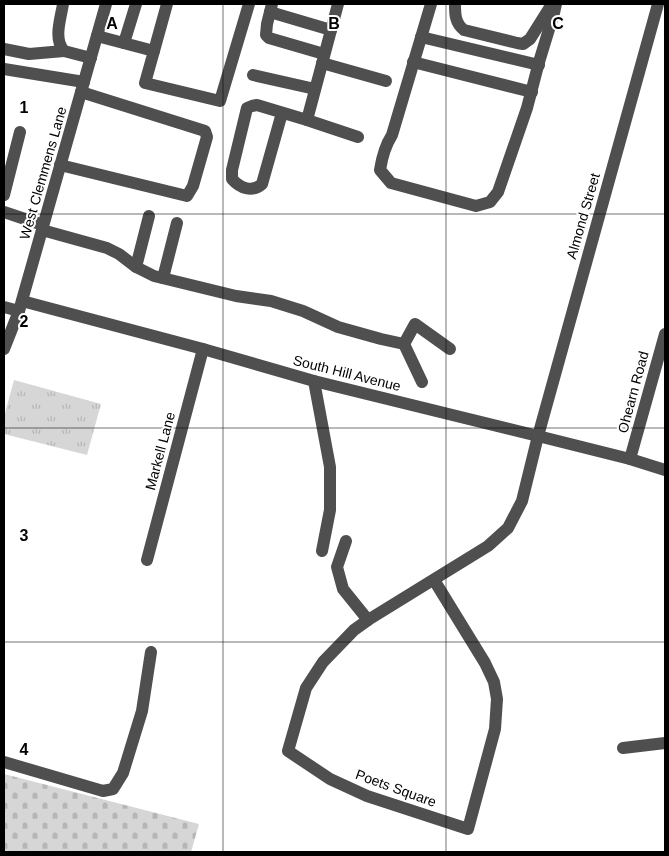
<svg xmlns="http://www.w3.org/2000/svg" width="669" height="856" viewBox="0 0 669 856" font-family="Arial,sans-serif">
<defs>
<pattern id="cemetery-stones" width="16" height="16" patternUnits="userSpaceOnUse" patternTransform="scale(1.25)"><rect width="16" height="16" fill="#d6d6d6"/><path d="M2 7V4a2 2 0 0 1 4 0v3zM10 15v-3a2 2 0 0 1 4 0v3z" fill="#b6b6b6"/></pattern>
<pattern id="park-tufts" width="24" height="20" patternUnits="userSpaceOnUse" patternTransform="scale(1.25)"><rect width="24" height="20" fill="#d6d6d6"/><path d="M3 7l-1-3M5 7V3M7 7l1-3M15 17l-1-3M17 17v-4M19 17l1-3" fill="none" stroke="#b6b6b6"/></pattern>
</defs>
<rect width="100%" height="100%" fill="#fff"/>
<!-- cemetery -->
<path fill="url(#cemetery-stones)" d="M 4,774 L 199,824 L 191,852 L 4,852 Z"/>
<!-- park -->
<path fill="url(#park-tufts)" d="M 14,380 L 101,404 L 87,455 L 4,434 L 4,417 Z"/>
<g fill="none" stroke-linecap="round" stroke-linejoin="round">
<!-- minor -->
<g stroke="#4f4f4f" stroke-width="12">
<path d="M 63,4 C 61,18 53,39 64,51 L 91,58"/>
<path d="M 272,4 L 267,24 L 266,35 L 269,38 L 324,54"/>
<path d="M 338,4 L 307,120 L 358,137"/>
<path d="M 431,4 L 392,135 C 385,146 382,157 380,170 L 391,183 L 476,206 L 490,202 L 498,192 L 527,108 L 539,62 L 554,13 L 556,4"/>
<path d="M 455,4 C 455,14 455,23 464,30 L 517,43 L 523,44 L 530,39 L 552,4"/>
<path d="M 270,12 L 331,30"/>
<path d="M 97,36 L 154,51 L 167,4"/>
<path d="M 421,37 L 539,65"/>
<path d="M 124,43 L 136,4"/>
<path d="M 4,49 L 29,54 L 64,51"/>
<path d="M 154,51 L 145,83 L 220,101 L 249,4"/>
<path d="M 413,62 L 532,92"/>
<path d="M 322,63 L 386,81"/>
<path d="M 4,69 L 84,82"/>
<path d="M 253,75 L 315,89"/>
<path d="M 282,113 L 262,184 C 252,193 240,188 232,179 L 232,170 L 247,108 L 252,106 L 257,105 L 307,120"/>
<path d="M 60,165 L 187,196 L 193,186 L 207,137 L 205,131 L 81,92"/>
<path d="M 4,195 L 20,132"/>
<path d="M 4,212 L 43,225"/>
<path d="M 42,230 L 107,248 L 119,254 L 136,267 L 154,276 L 236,296 L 271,301 L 303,311 L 338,327 L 381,339 L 404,344 L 422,382"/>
<path d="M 136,267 L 149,216"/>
<path d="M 163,278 L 177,223"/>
<path d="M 22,301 L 203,349 L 314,381 L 538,436 L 630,459 L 665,470"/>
<path d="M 4,307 L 19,311"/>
<path d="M 404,344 L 415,324 L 450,349"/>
<path d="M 4,349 L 19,311 L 106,4"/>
<path d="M 314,381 L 330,467 L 330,510 L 322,551"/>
<path d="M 630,459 L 665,334"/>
<path d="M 346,541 L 337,567 L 343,589 L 368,620"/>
<path d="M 147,560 L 203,349"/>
<path d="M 434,580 L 485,663 L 494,682 L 497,699 L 495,729 L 468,829 L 367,796 L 330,779 L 288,751 L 306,688 L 323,662 L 354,630 L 368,620 L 488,546 L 508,528 L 522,501 L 538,436 L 658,4"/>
<path d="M 623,748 L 665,743"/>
<path d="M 4,762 L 103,791 L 113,789 L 123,773 L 142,711 L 151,652"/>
</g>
</g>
<!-- grid -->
<path fill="none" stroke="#000" stroke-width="1" stroke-opacity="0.55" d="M 223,4 L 223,852M 446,4 L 446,852M 4,214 L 665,214M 4,428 L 665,428M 4,642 L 665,642"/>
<g text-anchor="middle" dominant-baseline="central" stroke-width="4" stroke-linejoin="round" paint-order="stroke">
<!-- street labels -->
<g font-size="14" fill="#000" stroke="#fff">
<text transform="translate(43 173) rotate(-74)">West Clemmens Lane</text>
<text transform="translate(583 216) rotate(-74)">Almond Street</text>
<text transform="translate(347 373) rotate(14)">South Hill Avenue</text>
<text transform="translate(633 392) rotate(-75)">Ohearn Road</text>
<text transform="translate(160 451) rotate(-75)">Markell Lane</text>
<text transform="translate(396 788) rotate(20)">Poets Square</text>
</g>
</g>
<g font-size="16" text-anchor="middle" font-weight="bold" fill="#000" stroke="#fff" stroke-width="4" stroke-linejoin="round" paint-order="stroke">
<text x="112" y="29">A</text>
<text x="334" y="29">B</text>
<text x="558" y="29">C</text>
<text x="24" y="113">1</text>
<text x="24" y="327">2</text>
<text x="24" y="541">3</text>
<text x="24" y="755">4</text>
</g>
<!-- border -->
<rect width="669" height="856" fill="none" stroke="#000000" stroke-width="10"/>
</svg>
